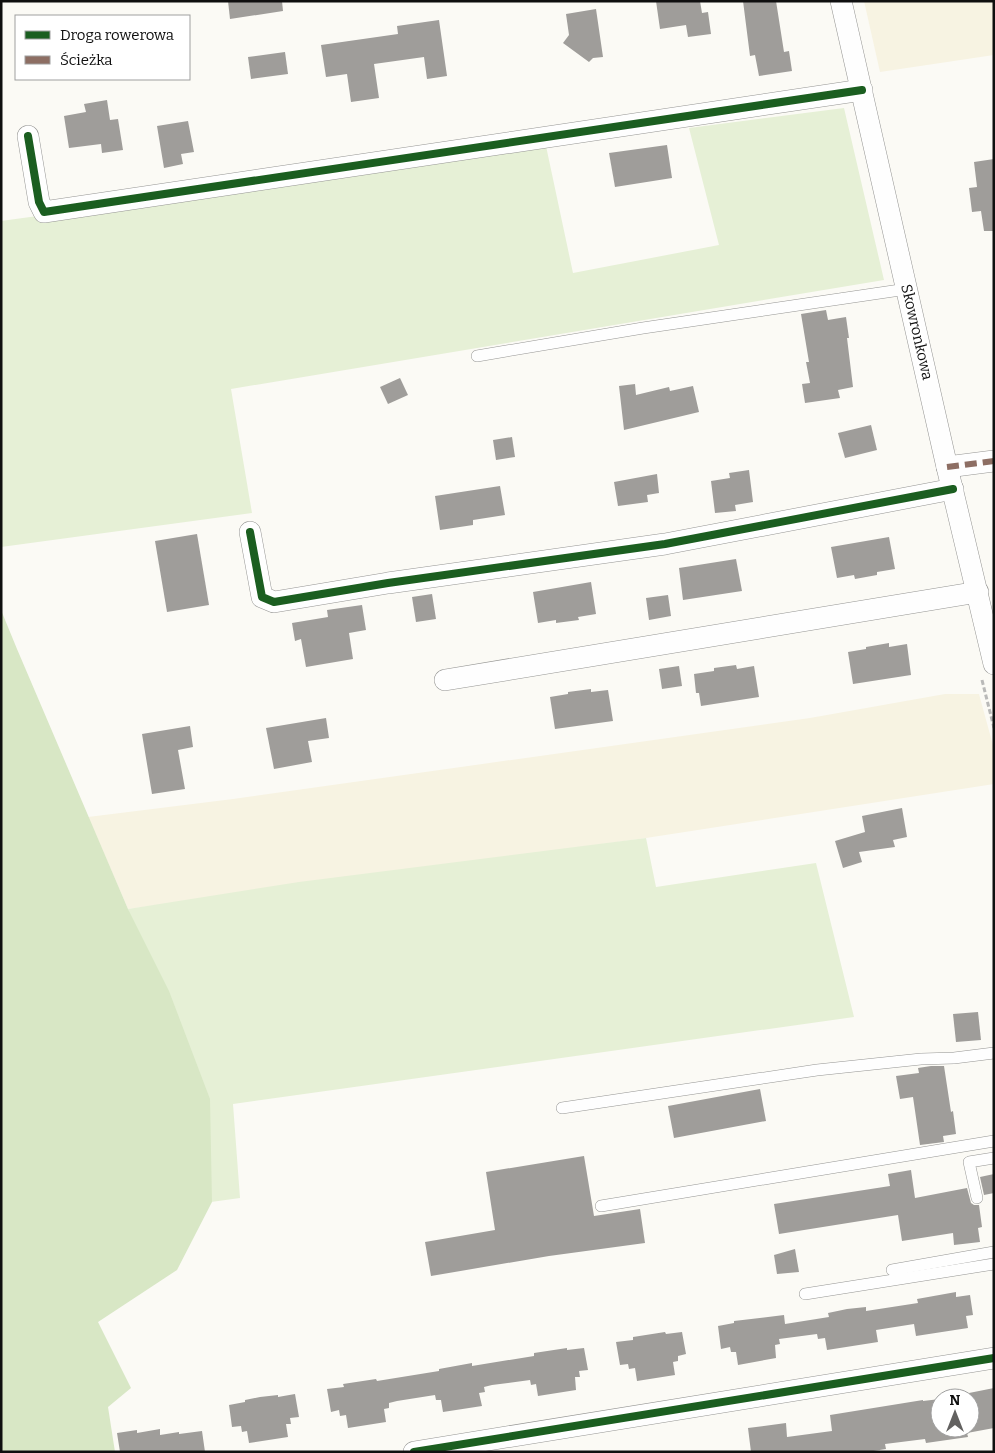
<svg xmlns="http://www.w3.org/2000/svg" width="995" height="1453" viewBox="0 0 995 1453" font-family="Bitter,serif">
<rect width="100%" height="100%" fill="#fbfaf5"/>
<!-- farmland -->
<g fill="#f7f3e2">
<path d="M 864,1 L 994,1 L 994,55 L 880,72 Z"/>
<path d="M 945,694 L 979,694 L 994,749 L 994,784 L 646,838 L 128,909 L 88,817 L 233,799 L 810,718 Z"/>
</g>
<!-- green -->
<g fill="#e6f0d6">
<path d="M 844,108 L 884,280 L 231,389 L 252,513 L 1,547 L 1,221 L 546,146 L 573,273 L 719,245 L 689,128 Z"/>
<path d="M 646,838 L 656,887 L 816,863 L 854,1017 L 233,1104 L 240,1198 L 211,1202 L 128,909 L 299,882 Z"/>
</g>
<!-- forest -->
<path fill="#d8e7c5" d="M 1,610 L 17,649 L 128,909 L 169,991 L 210,1099 L 212,1202 L 177,1270 L 98,1322 L 131,1388 L 108,1407 L 115,1452 L 1,1452 Z"/>
<!-- building -->
<g fill="#9f9d9a">
<path d="M 228,1 L 282,1 L 283,11 L 230,19 Z"/>
<path d="M 656,1 L 700,1 L 702,13 L 708,12 L 711,34 L 688,37 L 686,25 L 660,29 Z"/>
<path d="M 743,1 L 776,1 L 784,52 L 789,51 L 792,71 L 759,76 L 755,55 L 750,56 Z"/>
<path d="M 596,9 L 603,57 L 593,58 L 589,62 L 563,43 L 569,35 L 566,14 Z"/>
<path d="M 439,20 L 447,76 L 427,79 L 424,57 L 374,64 L 379,98 L 351,102 L 347,74 L 326,77 L 321,45 L 398,34 L 397,26 Z"/>
<path d="M 285,52 L 288,74 L 251,79 L 248,57 Z"/>
<path d="M 107,100 L 110,120 L 118,119 L 123,150 L 102,153 L 101,144 L 69,148 L 64,116 L 86,112 L 84,104 Z"/>
<path d="M 188,121 L 194,152 L 181,154 L 183,164 L 164,168 L 157,126 Z"/>
<path d="M 667,145 L 672,178 L 615,187 L 609,153 Z"/>
<path d="M 994,159 L 994,231 L 984,231 L 981,211 L 972,212 L 969,188 L 977,187 L 974,162 Z"/>
<path d="M 826,310 L 828,320 L 846,317 L 849,338 L 847,338 L 853,387 L 838,390 L 840,398 L 805,403 L 802,384 L 810,383 L 806,362 L 809,362 L 801,314 Z"/>
<path d="M 400,378 L 408,395 L 388,404 L 380,387 Z"/>
<path d="M 635,384 L 636,395 L 669,387 L 670,391 L 693,386 L 699,412 L 624,430 L 619,386 Z"/>
<path d="M 871,425 L 877,450 L 845,458 L 838,433 Z"/>
<path d="M 512,437 L 515,457 L 496,460 L 493,440 Z"/>
<path d="M 749,470 L 753,502 L 735,505 L 736,511 L 715,513 L 711,481 L 730,478 L 729,473 Z"/>
<path d="M 657,474 L 659,493 L 647,495 L 648,502 L 618,506 L 614,482 Z"/>
<path d="M 500,486 L 505,515 L 473,520 L 473,525 L 440,530 L 435,496 Z"/>
<path d="M 197,534 L 209,605 L 167,612 L 155,541 Z"/>
<path d="M 889,537 L 895,569 L 877,572 L 877,575 L 855,579 L 854,575 L 837,578 L 831,547 Z"/>
<path d="M 736,559 L 742,591 L 683,600 L 679,568 Z"/>
<path d="M 591,582 L 596,614 L 578,617 L 579,620 L 556,623 L 556,620 L 538,623 L 533,592 Z"/>
<path d="M 432,594 L 436,619 L 416,622 L 412,597 Z"/>
<path d="M 668,595 L 671,616 L 649,620 L 646,598 Z"/>
<path d="M 362,605 L 366,630 L 349,633 L 353,659 L 306,667 L 301,639 L 295,641 L 292,623 L 328,617 L 327,610 Z"/>
<path d="M 889,643 L 889,647 L 907,644 L 911,675 L 853,684 L 848,652 L 866,649 L 866,647 Z"/>
<path d="M 736,665 L 737,669 L 754,666 L 759,697 L 701,706 L 699,693 L 696,693 L 694,674 L 714,671 L 714,668 Z"/>
<path d="M 679,666 L 682,686 L 662,689 L 659,669 Z"/>
<path d="M 591,689 L 591,692 L 608,690 L 613,721 L 555,729 L 550,697 L 568,694 L 568,692 Z"/>
<path d="M 326,718 L 329,738 L 308,741 L 312,762 L 274,769 L 266,728 Z"/>
<path d="M 190,726 L 193,747 L 178,750 L 185,789 L 152,794 L 142,734 Z"/>
<path d="M 902,808 L 907,837 L 893,840 L 895,847 L 859,852 L 862,862 L 843,868 L 835,841 L 865,832 L 862,816 Z"/>
<path d="M 978,1012 L 981,1040 L 956,1042 L 953,1014 Z"/>
<path d="M 931,1066 L 944,1066 L 951,1112 L 953,1111 L 956,1134 L 943,1136 L 944,1142 L 920,1145 L 913,1097 L 900,1099 L 896,1076 L 919,1073 L 918,1068 Z"/>
<path d="M 760,1089 L 766,1121 L 674,1138 L 668,1106 Z"/>
<path d="M 584,1156 L 594,1216 L 640,1209 L 645,1243 L 549,1256 L 431,1276 L 425,1242 L 495,1230 L 486,1172 Z"/>
<path d="M 911,1170 L 915,1198 L 967,1188 L 971,1203 L 974,1205 L 979,1205 L 982,1227 L 978,1228 L 980,1242 L 954,1245 L 953,1233 L 902,1241 L 898,1215 L 779,1234 L 774,1204 L 890,1186 L 888,1174 Z"/>
<path d="M 994,1174 L 994,1193 L 984,1195 L 980,1177 Z"/>
<path d="M 795,1249 L 799,1272 L 777,1274 L 774,1255 Z"/>
<path d="M 956,1292 L 956,1297 L 970,1295 L 973,1315 L 966,1316 L 968,1328 L 916,1336 L 914,1324 L 876,1330 L 878,1342 L 827,1350 L 825,1338 L 818,1339 L 817,1334 L 779,1339 L 780,1344 L 775,1345 L 776,1358 L 738,1365 L 736,1352 L 731,1352 L 730,1347 L 721,1349 L 718,1326 L 734,1323 L 734,1321 L 784,1315 L 785,1324 L 829,1317 L 828,1313 L 847,1309 L 866,1307 L 866,1311 L 918,1303 L 917,1299 Z"/>
<path d="M 665,1332 L 666,1334 L 682,1332 L 686,1354 L 678,1356 L 678,1361 L 673,1362 L 675,1375 L 637,1381 L 635,1368 L 629,1369 L 628,1364 L 620,1365 L 616,1342 L 633,1340 L 633,1337 Z"/>
<path d="M 567,1348 L 567,1350 L 584,1348 L 588,1370 L 579,1371 L 580,1377 L 575,1377 L 576,1390 L 538,1396 L 536,1384 L 531,1385 L 530,1380 L 492,1385 L 484,1387 L 485,1392 L 479,1393 L 482,1406 L 443,1412 L 441,1400 L 436,1400 L 435,1395 L 397,1401 L 389,1403 L 389,1408 L 384,1409 L 386,1422 L 348,1428 L 346,1415 L 340,1416 L 339,1410 L 331,1412 L 327,1389 L 344,1387 L 343,1384 L 376,1379 L 377,1381 L 439,1371 L 439,1369 L 472,1363 L 472,1366 L 534,1356 L 534,1353 Z"/>
<path d="M 994,1388 L 994,1428 L 967,1433 L 968,1437 L 926,1443 L 925,1439 L 885,1444 L 886,1449 L 867,1452 L 751,1452 L 748,1428 L 786,1423 L 787,1437 L 832,1431 L 830,1415 L 923,1400 L 923,1401 L 940,1399 L 940,1428 L 970,1428 L 970,1398 L 944,1398 Z"/>
<path d="M 295,1394 L 299,1417 L 290,1418 L 291,1424 L 286,1424 L 288,1437 L 249,1443 L 247,1431 L 242,1432 L 241,1426 L 232,1427 L 229,1405 L 245,1402 L 245,1400 L 260,1397 L 278,1395 L 278,1397 Z"/>
<path d="M 160,1429 L 160,1435 L 179,1432 L 179,1434 L 202,1431 L 205,1452 L 120,1452 L 117,1433 L 137,1430 L 137,1433 Z"/>
</g>
<g fill="none" stroke-linecap="round" stroke-linejoin="round">
<!-- service casing -->
<g stroke="#959593" stroke-width="12">
<g id="service">
<path d="M 477,356 L 643,328 L 907,289"/>
<path d="M 562,1108 L 817,1070 L 921,1059 L 954,1058 L 994,1053"/>
<path d="M 977,1198 L 969,1162 L 994,1158"/>
<path d="M 601,1206 L 994,1141"/>
<path d="M 892,1270 L 994,1252"/>
<path d="M 805,1294 L 994,1264"/>
</g>
</g>
<!-- minor casing -->
<g stroke="#959593" stroke-width="22">
<g id="minor">
<path d="M 841,1 L 947,467 L 994,664"/>
<path d="M 28,136 L 39,202 L 44,212 L 862,90"/>
<path d="M 947,467 L 994,461"/>
<path d="M 250,532 L 262,597 L 274,602 L 388,583 L 665,544 L 953,489"/>
<path d="M 445,680 L 978,592"/>
<path d="M 414,1452 L 994,1358"/>
</g>
</g>
<!-- path -->
<path stroke="#b9b9b8" stroke-width="3" stroke-dasharray="5 2.5" stroke-linecap="butt" d="M 982,680 L 994,728"/>
<!-- service -->
<use href="#service" stroke="#fefefe" stroke-width="11"/>
<!-- minor -->
<use href="#minor" stroke="#fefefe" stroke-width="21"/>
<!-- quiet -->
<path stroke="#8d6e63" stroke-width="6" stroke-dasharray="12 6" stroke-linecap="butt" d="M 947,467 L 994,461"/>
<!-- cycleway casing -->
<g stroke="#fff" stroke-width="11">
<g id="cycleway">
<path d="M 28,136 L 39,202 L 44,212 L 862,90"/>
<path d="M 250,532 L 262,597 L 274,602 L 388,583 L 665,544 L 953,489"/>
<path d="M 414,1452 L 994,1358"/>
</g>
</g>
<!-- cycleway -->
<use href="#cycleway" stroke="#1b5e20" stroke-width="8"/>
</g>
<g text-anchor="middle" dominant-baseline="central" stroke-width="5" stroke-linejoin="round" paint-order="stroke">
<!-- street labels -->
<g font-size="15" fill="#0f0f0f" stroke="#fff">
<text transform="translate(917 332) rotate(77)">Skowronkowa</text>
</g>
</g>
<!-- border -->
<rect width="995" height="1453" fill="none" stroke="#0f0f0f" stroke-width="5"/>
<!-- legend -->
<rect x="15" y="15" width="175" height="65" fill="#ffffff" stroke="#9f9f9f"/>
<rect x="25" y="31" width="25" height="8" fill="#1b5e20" stroke="#9f9f9f"/>
<text x="60" y="40" font-size="15" fill="#0f0f0f">Droga rowerowa</text>
<rect x="25" y="56" width="25" height="8" fill="#8d6e63" stroke="#9f9f9f"/>
<text x="60" y="65" font-size="15" fill="#0f0f0f">Ścieżka</text>
<!-- north arrow -->
<g transform="translate(955 1413)"><circle r="24" fill="#ffffff" stroke="#9f9f9f"/>
<path d="M0-4L9 19L0 12L-9 19Z" fill="#626160"/>
<text y="-8" font-size="14" font-weight="bold" text-anchor="middle" fill="#0f0f0f">N</text>
</g>
</svg>
